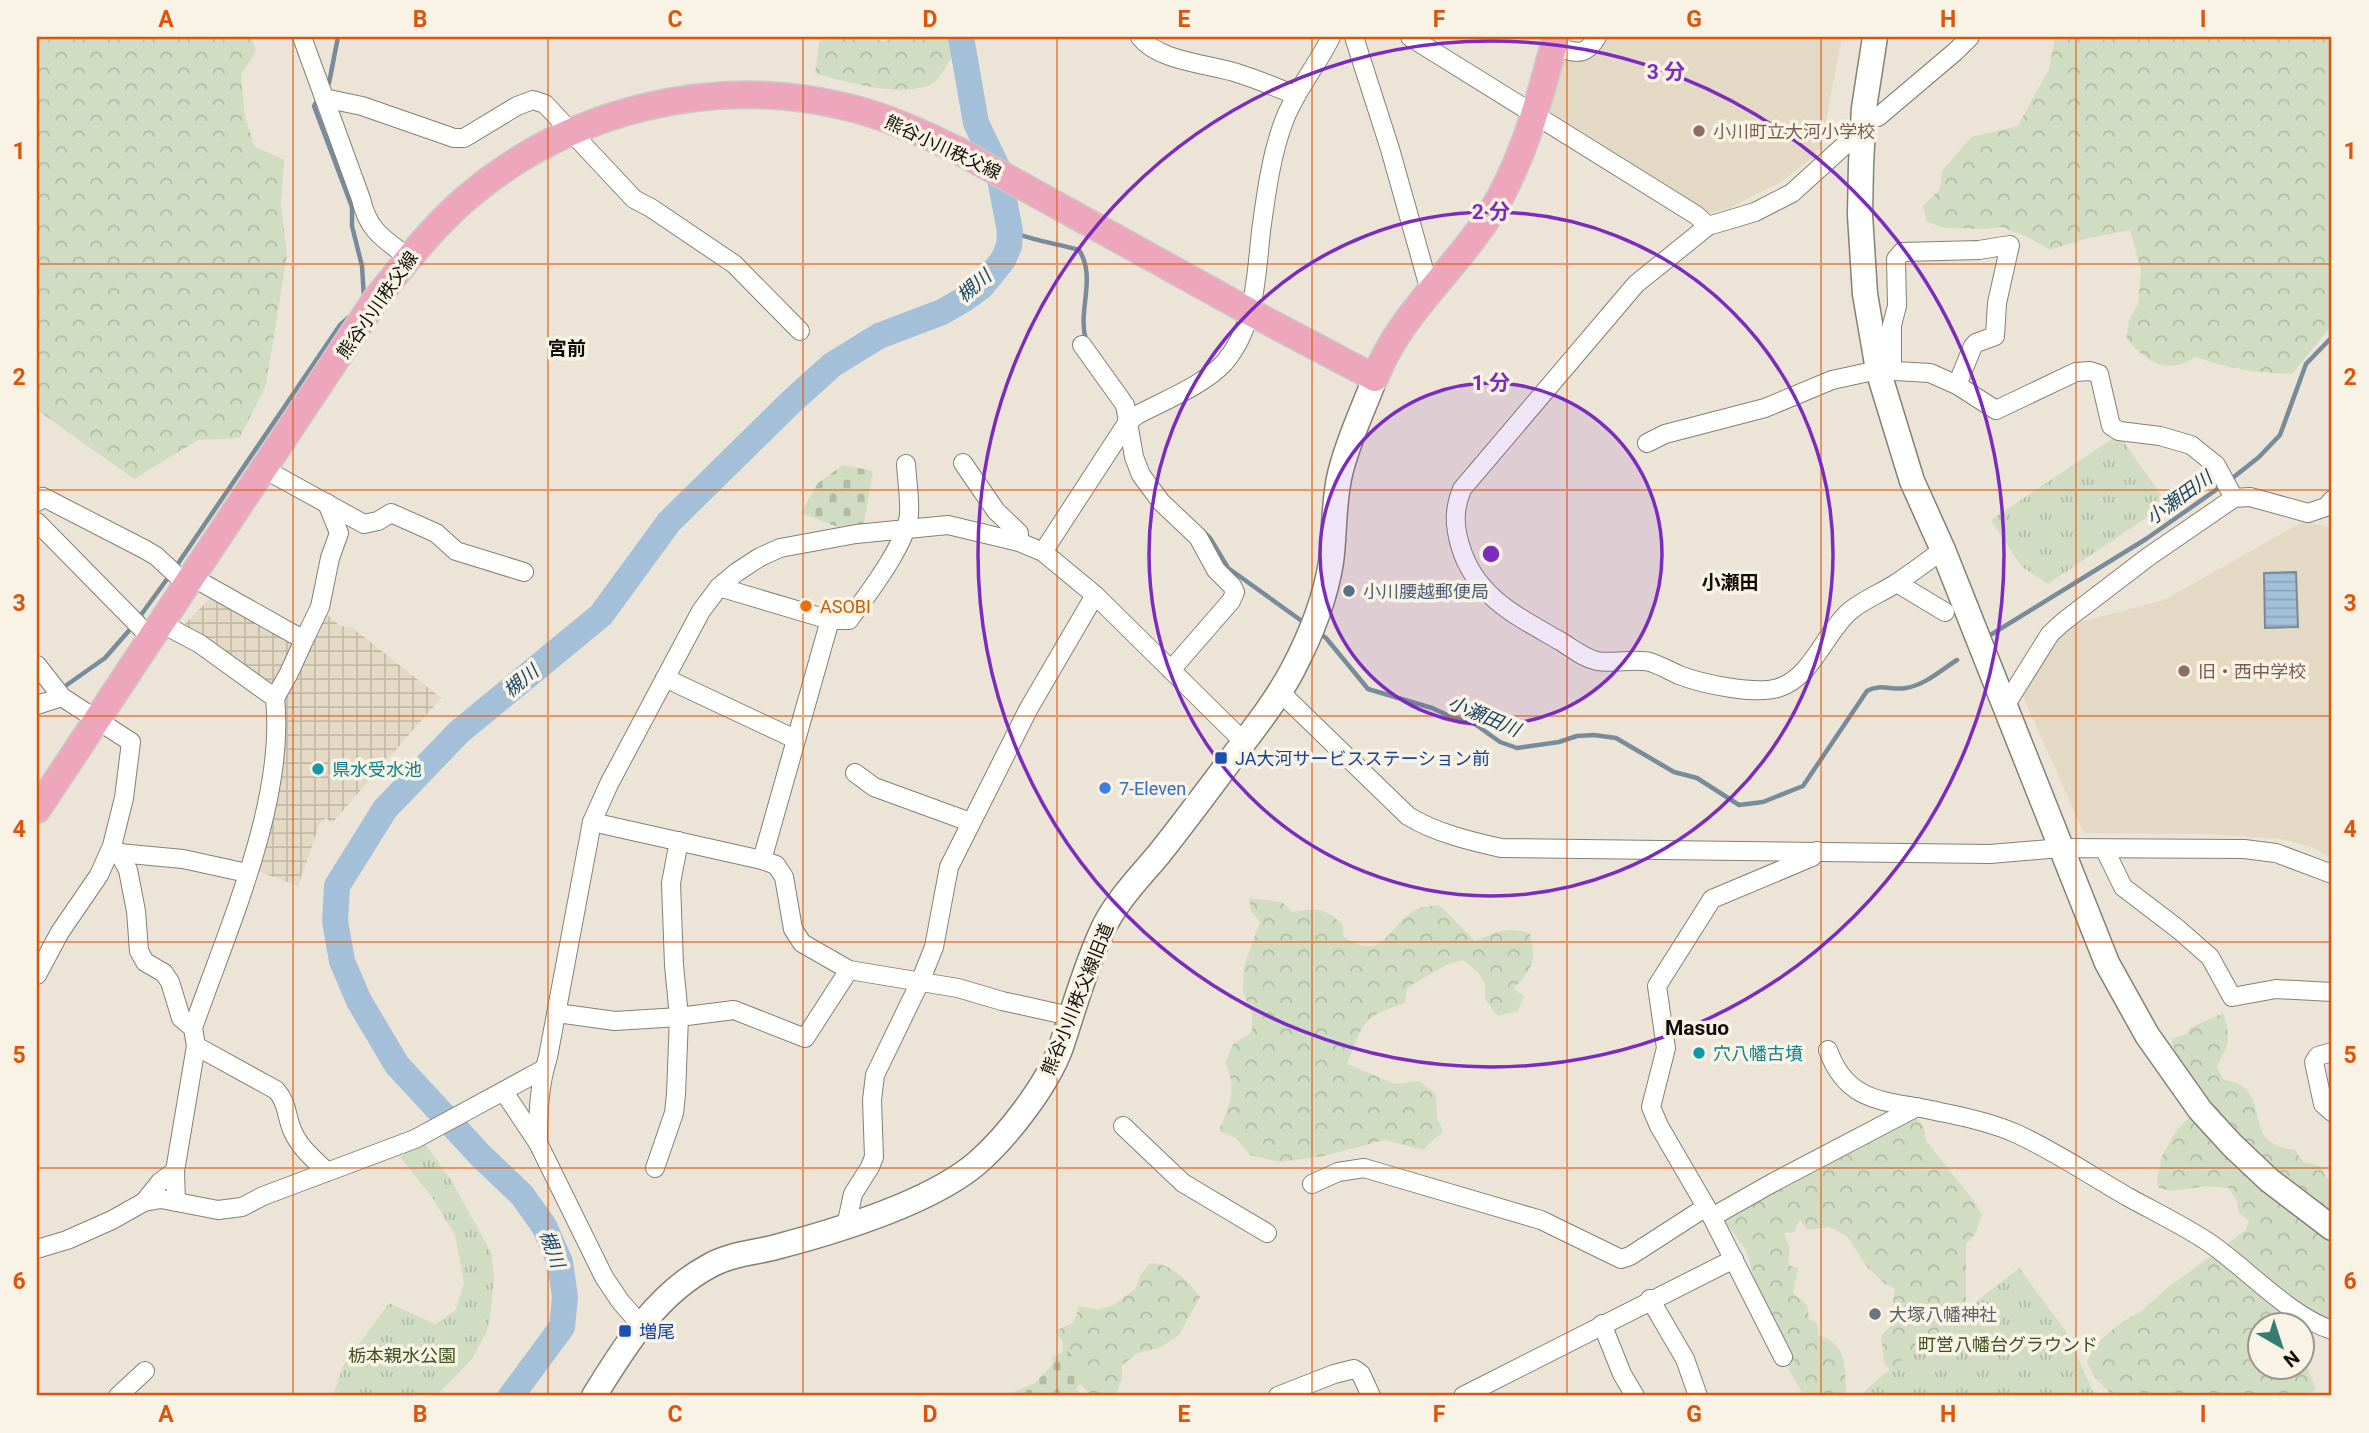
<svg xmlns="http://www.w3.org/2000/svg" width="2369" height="1433" viewBox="0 0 2369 1433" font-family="Roboto,'Noto Sans JP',sans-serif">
<defs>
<pattern id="industrial-grid" width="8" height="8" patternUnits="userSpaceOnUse" patternTransform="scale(1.75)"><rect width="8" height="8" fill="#e3d9c5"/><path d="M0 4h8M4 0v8" fill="none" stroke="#c2b9a8"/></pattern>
<pattern id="forest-crowns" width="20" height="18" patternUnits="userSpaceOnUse" patternTransform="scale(1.75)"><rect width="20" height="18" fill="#d0ddc2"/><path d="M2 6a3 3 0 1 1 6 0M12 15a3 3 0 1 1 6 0" fill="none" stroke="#b2bca5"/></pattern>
<pattern id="cemetery-stones" width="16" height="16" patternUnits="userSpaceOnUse" patternTransform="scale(1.75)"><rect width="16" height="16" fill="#d0ddc2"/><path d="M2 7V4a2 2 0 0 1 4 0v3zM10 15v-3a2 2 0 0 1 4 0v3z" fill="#b2bca5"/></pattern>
<pattern id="park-tufts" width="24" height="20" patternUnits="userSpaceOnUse" patternTransform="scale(1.75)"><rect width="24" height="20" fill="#d0ddc2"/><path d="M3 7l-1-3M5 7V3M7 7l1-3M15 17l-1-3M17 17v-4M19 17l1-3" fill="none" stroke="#b2bca5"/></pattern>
<pattern id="water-rules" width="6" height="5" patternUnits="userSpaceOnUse" patternTransform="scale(1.75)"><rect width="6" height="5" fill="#a4c0d8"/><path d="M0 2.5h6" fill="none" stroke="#8ca4b8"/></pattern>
</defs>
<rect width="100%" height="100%" fill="#ece5d7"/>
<!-- built -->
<g fill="#e3d9c5">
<path d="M 1602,37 L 1842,37 L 1821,147 L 1813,157 L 1781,182 L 1727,209 L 1707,213 L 1699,211 L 1549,114 L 1564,55 Z"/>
<path d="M 2307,522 L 2332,528 L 2332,858 L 2311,847 L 2282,839 L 2205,834 L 2084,833 L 2022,694 L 2048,648 L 2076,623 L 2164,600 L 2297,525 Z"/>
</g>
<!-- industrial -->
<g fill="url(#industrial-grid)">
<path d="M 221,597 L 295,640 L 275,687 L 183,626 L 210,598 Z"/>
<path d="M 324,612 L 339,625 L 354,629 L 441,698 L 332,823 L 326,818 L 320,823 L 298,886 L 253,869 L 281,699 Z"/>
</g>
<!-- forest -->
<g fill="url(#forest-crowns)">
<path d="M 37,37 L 252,37 L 256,51 L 241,75 L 245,118 L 255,147 L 284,160 L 281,205 L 287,255 L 274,336 L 265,388 L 239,438 L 198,440 L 134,479 L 37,410 Z"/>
<path d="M 823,37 L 873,37 L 883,42 L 895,37 L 958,37 L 960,43 C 952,54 943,76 933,83 C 906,99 843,82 815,73 L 819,43 Z"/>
<path d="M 2055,37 L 2332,37 L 2332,325 L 2292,374 C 2258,373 2228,369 2196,357 C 2166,376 2147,362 2126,338 L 2129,320 L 2138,304 L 2141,270 L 2130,230 L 2085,239 L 2050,250 L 2026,236 L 2001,227 L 1984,229 L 1945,228 L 1927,222 L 1923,206 L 1940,189 L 1942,171 L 1971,137 L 2018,126 L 2049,69 Z"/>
<path d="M 1249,898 L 1282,902 L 1292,912 C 1318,908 1323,907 1343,925 L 1343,936 C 1386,965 1386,925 1417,909 C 1422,906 1432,906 1439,905 L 1475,941 C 1497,932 1507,925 1530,934 C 1537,964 1532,966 1514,989 L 1524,996 L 1518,1011 L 1498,1016 L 1485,999 L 1485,984 L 1478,972 L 1463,960 L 1446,965 L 1407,988 L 1405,1003 C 1360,1018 1364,1022 1347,1064 L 1395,1084 L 1419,1081 L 1436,1094 L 1437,1118 L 1443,1131 L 1423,1150 L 1385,1140 L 1324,1156 L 1280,1162 L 1250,1155 L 1236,1138 L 1219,1131 C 1229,1105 1238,1090 1225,1063 L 1233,1044 L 1252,1032 L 1252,1015 L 1243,991 L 1244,966 L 1260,922 L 1251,911 Z"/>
<path d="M 2223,1013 C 2231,1038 2230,1043 2217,1066 L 2223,1079 C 2228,1081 2235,1082 2239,1084 C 2271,1104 2241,1143 2295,1150 L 2303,1162 L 2320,1166 L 2332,1188 L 2332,1316 L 2303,1328 L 2302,1324 L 2260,1324 L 2260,1366 L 2302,1366 L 2303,1356 L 2316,1390 L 2302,1396 L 2113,1396 C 2101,1383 2094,1380 2087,1362 L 2092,1351 L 2103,1338 L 2123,1321 L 2139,1313 L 2166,1289 L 2246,1230 L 2249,1221 L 2239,1213 L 2237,1201 L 2229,1188 L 2207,1186 L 2173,1191 L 2159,1188 L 2157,1179 L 2162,1156 L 2176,1131 L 2190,1117 L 2198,1092 L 2180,1067 L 2171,1039 L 2186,1034 L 2190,1028 Z"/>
<path d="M 1915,1117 L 1924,1127 L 1926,1141 L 1974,1201 L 1982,1215 L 1975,1234 L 1966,1244 L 1966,1304 L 1957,1323 L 1891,1372 L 1884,1362 L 1881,1336 L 1898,1318 L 1892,1310 L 1895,1289 L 1884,1283 L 1867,1267 L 1847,1236 L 1830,1227 L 1807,1230 L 1800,1220 L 1794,1232 L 1784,1233 L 1790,1248 L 1788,1265 L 1798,1268 L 1793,1293 L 1807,1305 L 1809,1319 L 1817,1323 L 1819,1336 C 1849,1343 1844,1370 1847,1396 L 1804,1396 L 1789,1370 L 1786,1348 L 1756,1288 L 1747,1252 L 1726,1223 L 1728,1214 Z"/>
<path d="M 1150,1263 C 1173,1264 1186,1279 1200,1297 L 1179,1335 L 1159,1348 L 1138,1353 L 1122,1365 L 1122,1379 L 1117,1392 L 1108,1396 L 1090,1395 L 1062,1361 L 1063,1342 L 1055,1331 L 1074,1322 L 1079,1306 L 1098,1310 L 1114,1305 L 1136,1288 L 1141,1274 Z"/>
</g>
<!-- cemetery -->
<g fill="url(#cemetery-stones)">
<path d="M 843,465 L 873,471 L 863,527 L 843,529 L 801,513 L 818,483 Z"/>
<path d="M 1067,1350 L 1077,1362 L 1073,1367 L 1085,1379 L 1076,1389 L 1083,1396 L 1004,1396 L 1035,1383 L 1053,1364 L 1052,1357 Z"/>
</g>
<!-- park -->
<g fill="url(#park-tufts)">
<path d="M 2112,439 L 2124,442 L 2167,504 L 2048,584 L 2022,567 L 1991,520 Z"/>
<path d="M 423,1141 L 451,1180 L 491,1252 L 494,1276 L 490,1318 L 486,1333 L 472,1359 L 436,1396 L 333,1396 L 343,1366 L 389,1303 L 435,1324 L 455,1311 L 464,1283 L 455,1235 L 432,1197 L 400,1157 Z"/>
<path d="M 2019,1268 L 2067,1333 L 2095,1396 L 1860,1396 L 1878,1379 Z"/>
</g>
<!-- water -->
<path fill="url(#water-rules)" stroke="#788b9a" stroke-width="2" d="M 2296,572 L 2298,627 L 2265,628 L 2264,573 Z"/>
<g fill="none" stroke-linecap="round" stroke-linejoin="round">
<!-- stream -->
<g stroke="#788b9a" stroke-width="4.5">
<path d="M 324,88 L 329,83 L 338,37"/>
<path d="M 318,99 L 314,106 L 352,207 L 352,226 L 362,266 L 364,298"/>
<path d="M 1010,231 C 1033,241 1055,243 1079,250 C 1097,278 1077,311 1086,340"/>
<path d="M 2230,480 L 2259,457 L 2280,435 L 2306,364 L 2332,337"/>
<path d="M 1203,531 L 1210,538 L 1228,568 L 1306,624"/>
<path d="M 175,568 L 340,325 L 349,317"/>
<path d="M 138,619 L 170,575"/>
<path d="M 1319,633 L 1326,638 L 1368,689 L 1432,708 L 1454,718 L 1472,722 L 1500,742 L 1517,748 L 1559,742 L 1577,736 L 1594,735 L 1616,738 L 1674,772 L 1697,778 L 1739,805 L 1763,802 L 1803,786 L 1867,691 C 1880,683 1893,691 1906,688 C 1925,685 1941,670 1957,660"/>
<path d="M 1992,634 L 2146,539 L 2223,485"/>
<path d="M 61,689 L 105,658 L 133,626"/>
</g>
<!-- river -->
<path stroke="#a4c0d8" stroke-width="26" d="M 511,1396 L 562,1327 L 565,1297 L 560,1262 L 544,1226 L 522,1195 L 481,1156 L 397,1065 L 359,1001 L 342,961 L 335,921 L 337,886 L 385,809 L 459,732 L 601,615 L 669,522 L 791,402 L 832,365 L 879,336 L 942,312 L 963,300 L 981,287 L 1003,260 L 1009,246 L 1010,231 L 998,169 L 976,123 L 961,37"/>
<!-- street casing -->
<g stroke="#868073" stroke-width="20">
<g id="street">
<path d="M 302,37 L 361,199 C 368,231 384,239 409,258"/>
<path d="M 1140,37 C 1159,62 1211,64 1240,74 C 1259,80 1277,88 1296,95"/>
<path d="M 1354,37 L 1390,149 L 1430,291"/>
<path d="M 1410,37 L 1696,215 L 1708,226"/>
<path d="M 1553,47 C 1575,51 1584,59 1597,37"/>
<path d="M 324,98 L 362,106 L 454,138 L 464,138 L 517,106 L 533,100 L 545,104 L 634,199 L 651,208 L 734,264 L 800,331"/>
<path d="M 1878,117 L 1956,51 L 1970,37"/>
<path d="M 1847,143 L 1792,193 L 1755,212 L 1708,226 L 1636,284 L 1462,489 C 1454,509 1454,524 1460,545 C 1475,597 1517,616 1560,641 C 1572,648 1583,658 1597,661 C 1614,664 1633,658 1650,662 C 1660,665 1670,671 1679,675 C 1702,684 1755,695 1778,688 C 1812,678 1825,632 1850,611 C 1863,600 1881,593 1895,584 C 1912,573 1927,561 1943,550"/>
<path d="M 1082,345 L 1125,405 L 1134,457 L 1141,475 L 1161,502 L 1198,537 L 1216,570 L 1232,586 L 1235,592 L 1231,601 L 1171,670"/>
<path d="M 1892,371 L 1892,325 L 1897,306 L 1896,259 L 1902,252 L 1979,250 L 2010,245 L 1997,303 L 1995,336 L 1976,343 L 1973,346 L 1957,385"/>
<path d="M 1647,443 L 1665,434 L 1765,408 L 1832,380 L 1878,370 L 1930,373 L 1957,385 L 1996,410 L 2076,372 L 2090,371 L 2099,374 L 2111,426 L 2119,431 L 2160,436 L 2191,445 L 2216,465 L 2234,498 L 2250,497 L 2308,513 L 2326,507 L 2332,500"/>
<path d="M 963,463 L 996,511 L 1019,533 L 1019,542"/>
<path d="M 264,469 L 364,524 L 378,521 L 391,513 L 436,533 L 456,551 L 524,572"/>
<path d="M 37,502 L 43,497 L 144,549 L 156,556 L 183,581"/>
<path d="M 37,522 L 151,638"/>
<path d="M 1043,552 L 1127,423 L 1137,415 C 1163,401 1204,385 1224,363 C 1256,326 1256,276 1261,231 C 1266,195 1271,155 1284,121 C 1295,91 1317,66 1331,37"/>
<path d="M 192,577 L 304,640 L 289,673 L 275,698"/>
<path d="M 1897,583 L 1945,612"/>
<path d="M 719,587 L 830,620 L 849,620 C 867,595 907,544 909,514 C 910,498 907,481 906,464"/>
<path d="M 161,623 L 200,644 L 275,698 C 286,802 227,930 193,1028"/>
<path d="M 304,640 L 320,607 L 330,558 L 339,533 L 327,503"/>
<path d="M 37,665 L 62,697 L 131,742 L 124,798 L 112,846 L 99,875 L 60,932 L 37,975"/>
<path d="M 665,678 L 795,739"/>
<path d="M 1280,692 L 1408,816 C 1436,833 1470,841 1501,848 L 1990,854 L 2061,848 L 2244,849 L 2276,853 L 2332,874"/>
<path d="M 37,705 L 62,697"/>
<path d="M 2005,706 L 2050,634 L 2063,622 L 2148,557 L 2234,498"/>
<path d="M 855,773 L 874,787 L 970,822"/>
<path d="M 592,822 L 762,860 L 776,865 L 784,877 L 793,929 L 802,943 L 849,970 L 958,988 L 1002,1001 L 1070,1016"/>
<path d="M 112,846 L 119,853 L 128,870 L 136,911 L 139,951 L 145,962 L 164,973 L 170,982 L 181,1018 L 193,1028 L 196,1046 L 276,1090 C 288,1103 286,1117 293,1132 C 300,1148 315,1160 327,1172"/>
<path d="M 2105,850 L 2123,887 L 2178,929 L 2210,957 L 2232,997 L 2276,989 L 2332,992"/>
<path d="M 119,853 L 183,859 L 247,873"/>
<path d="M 762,860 L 830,620"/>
<path d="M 557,1013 L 615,1021 L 679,1017 L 734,1010 L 805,1038 L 849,970"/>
<path d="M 1828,1050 C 1848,1107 1891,1100 1940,1112 C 1966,1117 1993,1123 2017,1134 C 2053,1150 2093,1177 2128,1197 C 2155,1212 2185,1226 2211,1244 C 2247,1269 2291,1317 2332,1330"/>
<path d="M 2332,1052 L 2318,1056 L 2314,1062 L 2323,1104 L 2332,1112"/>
<path d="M 504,1092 L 538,1143 L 604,1277 L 620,1301 L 640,1324"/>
<path d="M 1123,1126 L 1183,1183 L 1267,1233"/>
<path d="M 538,1143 C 538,1113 539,1085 548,1057 L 592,822 L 609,784 L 701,611 L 719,587 L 737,572 L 760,557 L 780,548 L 856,534 L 948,525 L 1019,542 L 1043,552 L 1095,595 L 1244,742"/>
<path d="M 655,1168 L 674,1113 L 676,1094 L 679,1017 L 674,965 L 671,883 L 679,841"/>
<path d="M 1312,1184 L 1338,1172 L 1364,1168 L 1541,1220 L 1621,1259 L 1630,1256 L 1706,1207"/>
<path d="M 144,1202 L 160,1182 L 175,1171"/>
<path d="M 176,1202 L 175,1171 L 196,1046"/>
<path d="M 1712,1217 L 1774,1182 L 1917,1107"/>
<path d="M 846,1226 L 853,1194 L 870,1167 L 874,1157 L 872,1100 L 875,1075 L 920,982 L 934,947 L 949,867 L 1029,708 L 1095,595"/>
<path d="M 37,1249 L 67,1240 L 112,1220 L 144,1202 L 161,1199 L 218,1210 L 242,1207 L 263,1196 L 415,1139 L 542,1070"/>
<path d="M 1650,1299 L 1685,1359 L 1698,1396"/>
<path d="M 1602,1324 L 1622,1374 L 1635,1396"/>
<path d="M 1783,1357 L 1712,1217 L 1659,1126 L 1651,1107 L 1666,1048 L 1657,986 L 1712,899 L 1812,857 L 1817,851"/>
<path d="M 118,1396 L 145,1371"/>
<path d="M 1278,1396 L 1334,1374 L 1354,1369 L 1361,1374 L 1371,1396"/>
<path d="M 1463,1396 L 1734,1259"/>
</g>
</g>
<!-- secondary casing -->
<g stroke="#868073" stroke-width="27">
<g id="secondary">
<path d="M 1875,37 L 1864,108 L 1861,164 L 1860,215 L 1865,294 L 1878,370 L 1912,481 L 1943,550 L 2107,963 L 2147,1035 L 2200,1110 L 2232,1145 L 2269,1180 L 2332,1228"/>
<path d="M 594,1396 C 625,1346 656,1294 711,1265 C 731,1254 754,1253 776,1247 C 837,1231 930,1203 977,1163 C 1008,1136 1047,1085 1061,1047 C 1074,1008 1085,968 1102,931 C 1115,902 1139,878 1159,854 C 1186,820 1212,785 1238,750 C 1257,725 1277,699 1292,671 C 1310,637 1325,601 1331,562 C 1335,533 1333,503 1340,474 C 1348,440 1363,410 1375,378"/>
</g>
</g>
<!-- primary casing -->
<g stroke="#cacac9" stroke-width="29">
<path id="primary" d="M 37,810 L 376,299 C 404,264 431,229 464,200 C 568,110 710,75 843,106 C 883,115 920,132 957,150 L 1250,312 L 1375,378 C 1398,316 1454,271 1489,216 C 1524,161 1539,100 1556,37"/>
</g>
<!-- street -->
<use href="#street" stroke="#fff" stroke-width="18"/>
<!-- secondary -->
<use href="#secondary" stroke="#fff" stroke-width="24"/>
<!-- primary -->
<use href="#primary" stroke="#eda6bc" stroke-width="26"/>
</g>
<!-- grid -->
<path fill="none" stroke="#dd550c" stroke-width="2" stroke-opacity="0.55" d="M 293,37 L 293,1396M 548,37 L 548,1396M 803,37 L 803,1396M 1057,37 L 1057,1396M 1312,37 L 1312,1396M 1567,37 L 1567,1396M 1821,37 L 1821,1396M 2076,37 L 2076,1396M 37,264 L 2332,264M 37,490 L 2332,490M 37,716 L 2332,716M 37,942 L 2332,942M 37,1168 L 2332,1168"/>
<!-- distance rings -->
<circle cx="1491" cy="554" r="171" fill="#7b2cbf" fill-opacity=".12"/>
<g fill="none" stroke="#7b2cbf" stroke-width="3.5">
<circle cx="1491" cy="554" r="171"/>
<circle cx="1491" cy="554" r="342"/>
<circle cx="1491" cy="554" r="513"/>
</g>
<!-- markers -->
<g fill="#8d6e63" stroke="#f9f3e5" stroke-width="2.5">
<circle cx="1699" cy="131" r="7"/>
<circle cx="2184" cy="671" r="7"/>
</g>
<circle fill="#5c6f8a" stroke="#f9f3e5" stroke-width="2.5" cx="1349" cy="591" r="7"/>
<circle fill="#e8710a" stroke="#f9f3e5" stroke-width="2.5" cx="806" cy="606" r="7"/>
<g fill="#1a4fb4" stroke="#f9f3e5" stroke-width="2.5">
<rect x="1214" y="751" width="14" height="14" rx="3.5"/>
<rect x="618" y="1324" width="14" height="14" rx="3.5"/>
</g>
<g fill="#0f9aa8" stroke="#f9f3e5" stroke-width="2.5">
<circle cx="318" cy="769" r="7"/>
<circle cx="1699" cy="1053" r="7"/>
</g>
<circle fill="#3f7fe0" stroke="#f9f3e5" stroke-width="2.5" cx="1105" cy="788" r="7"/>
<circle fill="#6b7280" stroke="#f9f3e5" stroke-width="2.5" cx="1875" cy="1314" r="7"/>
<g text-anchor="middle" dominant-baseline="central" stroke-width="7" stroke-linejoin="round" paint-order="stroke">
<!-- education labels -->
<g font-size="18" fill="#785e54" stroke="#f9f3e5" text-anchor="start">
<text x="1713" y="131">小川町立大河小学校</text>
<text x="2198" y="671">旧・西中学校</text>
</g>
<!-- street labels -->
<g font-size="18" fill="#100e09" stroke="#f9f3e5">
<text transform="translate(943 147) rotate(25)">熊谷小川秩父線</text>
<text transform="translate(377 305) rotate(-55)">熊谷小川秩父線</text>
<text transform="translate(1077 999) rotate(-68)">熊谷小川秩父線旧道</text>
</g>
<!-- service labels -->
<g font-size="18" fill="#4e5e75" stroke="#f9f3e5" text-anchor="start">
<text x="1363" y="591">小川腰越郵便局</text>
</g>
<!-- food labels -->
<g font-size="18" fill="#c56008" stroke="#f9f3e5" text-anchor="start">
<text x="820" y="606">ASOBI</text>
</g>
<!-- transit labels -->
<g font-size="18" fill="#164399" stroke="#f9f3e5" text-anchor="start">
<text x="1235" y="758">JA大河サービスステーション前</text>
<text x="639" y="1331">増尾</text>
</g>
<!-- culture labels -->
<g font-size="18" fill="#0d838f" stroke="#f9f3e5" text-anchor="start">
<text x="332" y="769">県水受水池</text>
<text x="1713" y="1053">穴八幡古墳</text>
</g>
<!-- shop labels -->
<g font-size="18" fill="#366cbe" stroke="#f9f3e5" text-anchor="start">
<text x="1119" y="788">7-Eleven</text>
</g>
<!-- worship labels -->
<g font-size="18" fill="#5b616d" stroke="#f9f3e5" text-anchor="start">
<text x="1889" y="1314">大塚八幡神社</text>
</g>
<!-- park labels -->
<g font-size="18" fill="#3d5121" stroke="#f9f3e5">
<text x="2008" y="1344">町営八幡台グラウンド</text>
<text x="402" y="1355">栃本親水公園</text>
</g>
<!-- water labels -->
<g font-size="19" font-style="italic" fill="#174566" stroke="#f9f3e5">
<text transform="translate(974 286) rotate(-41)">槻川</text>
<text transform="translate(2179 498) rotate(-36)">小瀬田川</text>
<text transform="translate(521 681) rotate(-40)">槻川</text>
<text transform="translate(1484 716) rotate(23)">小瀬田川</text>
<text transform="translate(552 1249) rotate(70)">槻川</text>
</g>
<!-- neighbourhood labels -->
<g font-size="19" font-weight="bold" fill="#100e09" stroke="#f9f3e5">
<text x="567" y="348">宮前</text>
<text x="1730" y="582">小瀬田</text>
</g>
<!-- quarter labels -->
<g font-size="21" font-weight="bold" fill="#100e09" stroke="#f9f3e5">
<text x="1697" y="1028">Masuo</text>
</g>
</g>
<circle cx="1491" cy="554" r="10" fill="#7b2cbf" stroke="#f9f3e5" stroke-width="3.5"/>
<g font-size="21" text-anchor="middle" font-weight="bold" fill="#7b2cbf" stroke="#f9f3e5" stroke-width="7" stroke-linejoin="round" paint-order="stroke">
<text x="1666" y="79">3 分</text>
<text x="1491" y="219">2 分</text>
<text x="1491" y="390">1 分</text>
</g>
<!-- border -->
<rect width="2369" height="1433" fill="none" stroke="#f9f3e5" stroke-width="77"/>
<!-- north arrow -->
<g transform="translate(2281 1346) rotate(141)"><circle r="33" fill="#f9f3e5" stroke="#9c978d" stroke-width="2"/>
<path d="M0-5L12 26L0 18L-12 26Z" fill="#377c72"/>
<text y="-10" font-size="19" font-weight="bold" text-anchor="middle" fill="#100e09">N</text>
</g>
<rect x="38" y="38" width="2292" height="1356" fill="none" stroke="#dd550c" stroke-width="2.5"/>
<g font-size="23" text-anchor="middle" font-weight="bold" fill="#dd550c">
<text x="166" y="27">A</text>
<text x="420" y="27">B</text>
<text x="675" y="27">C</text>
<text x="930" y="27">D</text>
<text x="1184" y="27">E</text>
<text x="1439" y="27">F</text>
<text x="1694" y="27">G</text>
<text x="1948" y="27">H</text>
<text x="2203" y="27">I</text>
<text x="19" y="159">1</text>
<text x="2350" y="159">1</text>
<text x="19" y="385">2</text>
<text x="2350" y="385">2</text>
<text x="19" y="611">3</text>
<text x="2350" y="611">3</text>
<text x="19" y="837">4</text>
<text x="2350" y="837">4</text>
<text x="19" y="1063">5</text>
<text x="2350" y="1063">5</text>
<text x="19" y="1289">6</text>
<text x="2350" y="1289">6</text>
<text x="166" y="1422">A</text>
<text x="420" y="1422">B</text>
<text x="675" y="1422">C</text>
<text x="930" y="1422">D</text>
<text x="1184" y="1422">E</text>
<text x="1439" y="1422">F</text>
<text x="1694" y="1422">G</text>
<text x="1948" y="1422">H</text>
<text x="2203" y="1422">I</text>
</g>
</svg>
